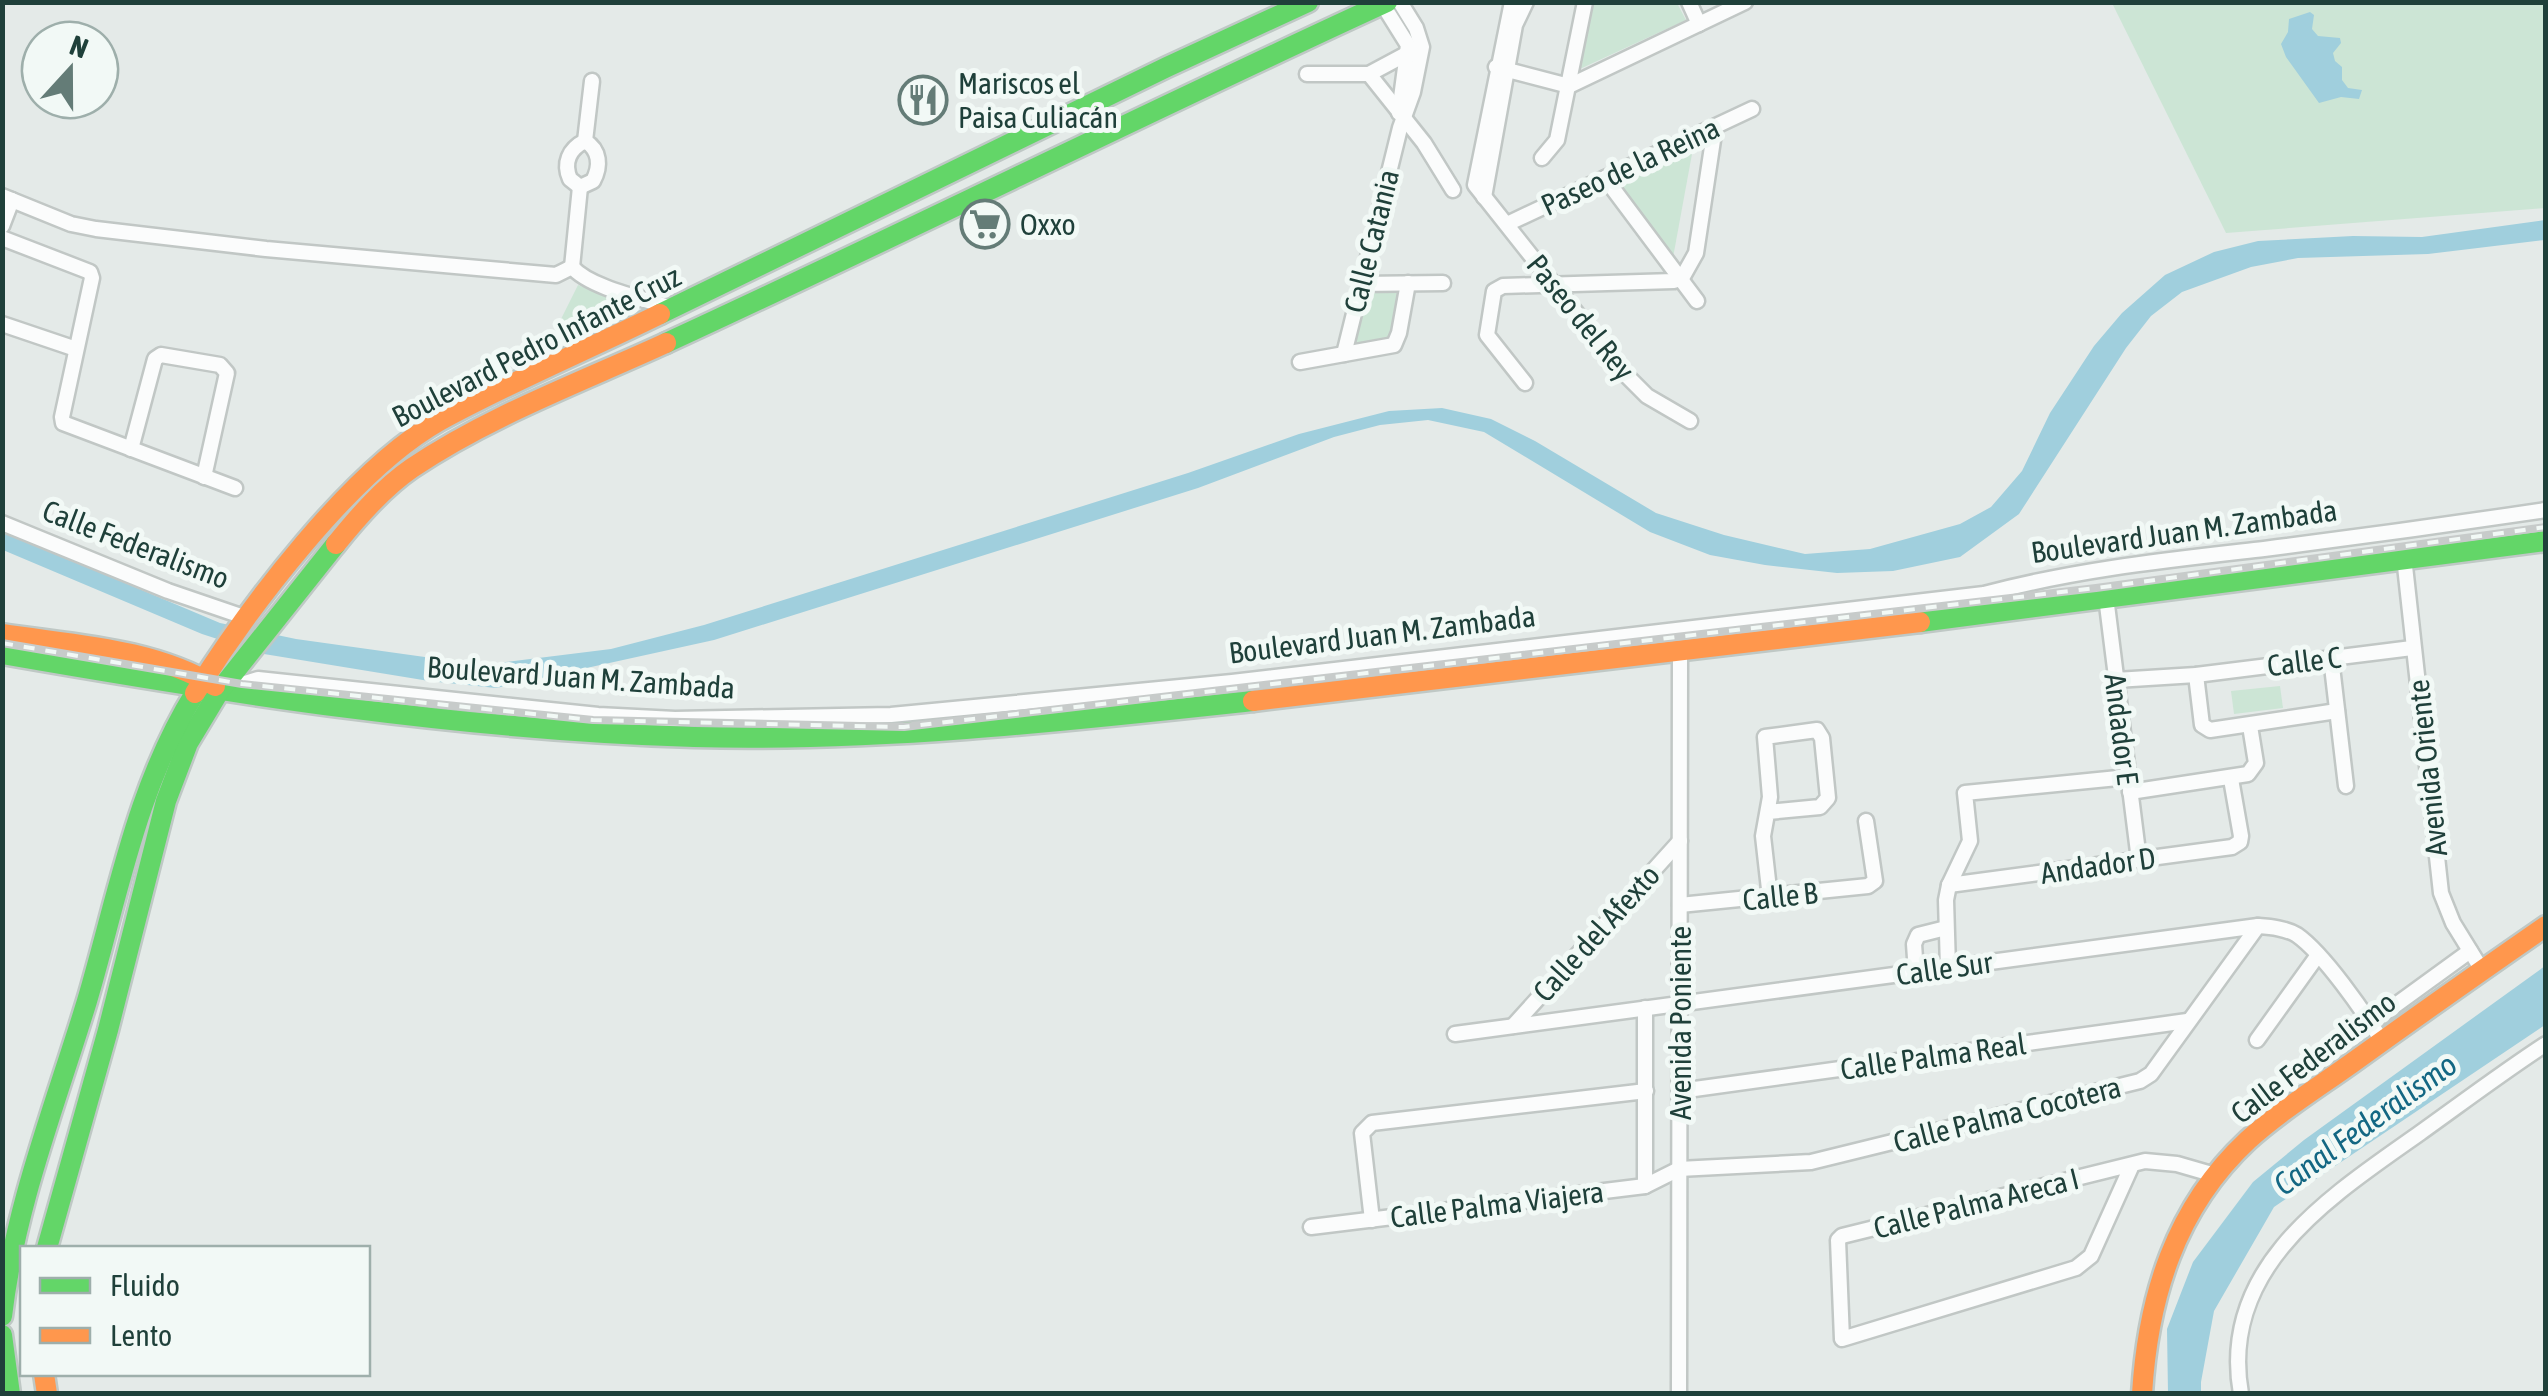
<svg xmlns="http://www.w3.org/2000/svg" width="2548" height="1396" viewBox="0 0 2548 1396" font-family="'Asap Condensed',sans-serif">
<rect width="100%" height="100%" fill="#e4eae8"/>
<!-- green -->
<g fill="#cce5d5">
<path d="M 1584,3 L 1677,3 L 1686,20 L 1569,74 Z"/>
<path d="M 2112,3 L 2545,3 L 2545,208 L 2226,233 Z"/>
<path d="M 1694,143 L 1672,263 L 1613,184 Z"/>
<path d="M 578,285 L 631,304 L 554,342 L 552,337 Z"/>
<path d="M 1398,291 L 1390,337 L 1356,343 L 1349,339 L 1358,292 Z"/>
<path d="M 2280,686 L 2283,708 L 2234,714 L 2231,691 Z"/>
</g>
<!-- water -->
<g fill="#a0cfdd">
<path d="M 2310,12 L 2314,15 L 2312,29 L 2318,36 L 2340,38 L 2341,43 L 2333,53 L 2335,61 L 2342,67 L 2342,80 L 2348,88 L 2362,90 L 2359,99 L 2341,97 L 2319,103 L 2286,57 L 2281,44 L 2288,32 L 2289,19 Z"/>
<path d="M 2545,220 L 2545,240 L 2428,254 L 2298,258 L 2251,267 L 2182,292 L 2151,316 L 2126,348 L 2019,514 L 1960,557 L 1893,571 L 1837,573 L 1765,565 L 1710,555 L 1650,532 L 1484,432 L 1428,420 L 1380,425 L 1334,437 L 1198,488 L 714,640 L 496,688 L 429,681 L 264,654 L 202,634 L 3,550 L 2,531 L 220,623 L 296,639 L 482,665 L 611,649 L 704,625 L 1188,473 L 1299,434 L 1389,411 L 1442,408 L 1491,419 L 1535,441 L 1656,513 L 1724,535 L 1805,554 L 1870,549 L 1960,524 L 1991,507 L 2022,471 L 2050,413 L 2094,346 L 2122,313 L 2165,275 L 2214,252 L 2258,241 L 2353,236 L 2422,237 Z"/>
<path d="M 2545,966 L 2545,1025 L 2274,1207 L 2214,1311 L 2201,1382 L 2201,1393 L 2168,1393 L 2167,1329 L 2193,1262 L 2253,1182 L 2304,1140 Z"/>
</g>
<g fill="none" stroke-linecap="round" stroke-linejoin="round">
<!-- street casing -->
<g stroke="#c1c7c5" stroke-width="19">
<g id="street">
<path d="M 1512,2 L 1475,185 L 1624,373 L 1647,396 L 1690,421"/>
<path d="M 1689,2 L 1699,24"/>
<path d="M 1383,5 L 1408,45 L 1399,113"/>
<path d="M 1496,67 L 1569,86 L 1745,2"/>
<path d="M 1307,74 L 1369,74 L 1412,51"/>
<path d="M 1369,74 L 1424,143 L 1453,190"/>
<path d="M 585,141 C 600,150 601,166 593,181 L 580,187 L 570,179 C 563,163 569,149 585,141 Z"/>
<path d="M 585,141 L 592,81"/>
<path d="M 1542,158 L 1557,140 L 1585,2"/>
<path d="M 1605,178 L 1697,301"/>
<path d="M 2,196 L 71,224 L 96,229 L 266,249 L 556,275 L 572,267"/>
<path d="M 1484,197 L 1515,25 L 1526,2"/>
<path d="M 1507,224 L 1752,109"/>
<path d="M 2,226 L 12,200"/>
<path d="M 2,238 L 90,272 L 92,278 L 62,417 L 63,423 L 235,488"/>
<path d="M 572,267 C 590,288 645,299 672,308"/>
<path d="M 572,267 L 580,187"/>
<path d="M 1360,284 L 1443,283"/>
<path d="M 2,324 L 76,349"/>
<path d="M 1344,354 L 1400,128 L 1413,92 L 1422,47 L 1416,28 L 1400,2"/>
<path d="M 1300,362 L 1394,345 L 1399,333 L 1408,283"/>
<path d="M 1525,383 L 1487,335 L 1494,291 L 1503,286 L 1674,281 L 1682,278 L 1696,253 L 1715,127"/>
<path d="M 131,449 L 155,359 L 161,355 L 220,365 L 227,373 L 204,477"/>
<path d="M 2,523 L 168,591 L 247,618"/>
<path d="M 2404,557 L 2441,893 L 2453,923 L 2482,970"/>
<path d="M 2106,597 L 2139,860"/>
<path d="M 2331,658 L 2346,786"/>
<path d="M 2196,675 L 2202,725 L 2210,730 L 2337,711"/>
<path d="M 2116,680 L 2196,675 L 2412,648"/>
<path d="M 226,689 L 258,679 L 598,715 L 675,719 L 891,715 L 1232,682 L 1984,594 C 2078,569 2168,560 2264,549 C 2358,537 2452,524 2546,510"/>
<path d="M 2130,792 L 2248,774 L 2256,763 L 2250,726"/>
<path d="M 1768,812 L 1820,807 L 1828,798 L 1822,738 L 1817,730 L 1765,737 L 1770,797 L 1763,836 L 1770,898"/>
<path d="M 1949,885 L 2232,847 L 2240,842 L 2241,836 L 2231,779"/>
<path d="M 1680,905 L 1868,886 L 1875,881 L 1866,821"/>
<path d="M 1948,968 L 1946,900 L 1949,885 L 1970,841 L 1965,793 L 2128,777"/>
<path d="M 1916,972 L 1914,944 L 1918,935 L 1946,928"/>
<path d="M 2371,1023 L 2470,951"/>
<path d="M 1513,1026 L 1680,841"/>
<path d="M 1455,1034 L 2258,926 C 2271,927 2285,928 2297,935 C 2324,954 2364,1012 2382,1041"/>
<path d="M 2257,1040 L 2318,955"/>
<path d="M 1680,1091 L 2187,1021"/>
<path d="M 2132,1165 L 2091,1256 L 2076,1268 L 1842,1339 L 1838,1240 L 1842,1236 L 2145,1161 L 2177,1164 L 2215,1175"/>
<path d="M 1645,1186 L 1645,1008"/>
<path d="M 1372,1220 L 1362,1133 L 1372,1123 L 1646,1091"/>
<path d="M 1311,1227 L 1645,1186 L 1679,1169 L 1811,1162 L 2140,1081 L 2151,1074 L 2258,926"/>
<path d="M 1679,1394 L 1680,652"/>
<path d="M 2241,1394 C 2218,1267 2331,1196 2420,1133 C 2462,1103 2503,1072 2546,1044"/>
</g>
</g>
<!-- fast casing -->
<g stroke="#bfc8c5" stroke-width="25">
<g id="fast">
<path d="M 660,314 L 1167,67 L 1308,2"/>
<path d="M 666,343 C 907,232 1145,113 1387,2"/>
<path d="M 1920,622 L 2546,541"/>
<path d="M 2,654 C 231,694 461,730 694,737 C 881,742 1068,721 1253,701"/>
<path d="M 47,1248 L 108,1030 L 166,801 L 188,743 L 220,690 L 336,544"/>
<path d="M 2,1316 C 15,1206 55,1106 87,1001 C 118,896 136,788 195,693"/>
<path d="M 2,1335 L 10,1394"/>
</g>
</g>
<!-- slow casing -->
<g stroke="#bfc8c5" stroke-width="25">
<g id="slow">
<path d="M 336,544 C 358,517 383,488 412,468 C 489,416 581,382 666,343"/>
<path d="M 2,634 C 73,645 152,648 215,686"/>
<path d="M 195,693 C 249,607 351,471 439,421 C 510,382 587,350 660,314"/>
<path d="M 1253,701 L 1920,622"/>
<path d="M 44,1374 L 47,1394"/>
<path d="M 2142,1394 C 2148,1297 2175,1208 2248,1140 C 2280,1111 2317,1088 2352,1063 C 2416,1017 2481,971 2546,926"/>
</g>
</g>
<!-- street -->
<use href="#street" stroke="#fbfcfc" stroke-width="14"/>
<!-- fast -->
<use href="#fast" stroke="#63d668" stroke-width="20"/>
<!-- slow -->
<use href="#slow" stroke="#ff974d" stroke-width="20"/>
<!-- rail casing -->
<g stroke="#c7cbca" stroke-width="8">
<path id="rail" d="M 2,643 L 242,684 L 593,720 L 904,727 L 2096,588 L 2546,527"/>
</g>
<!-- rail -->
<use href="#rail" stroke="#f2f9f6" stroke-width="4" stroke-dasharray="11" stroke-linecap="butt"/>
</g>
<!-- icons -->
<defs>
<g id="restaurant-ring" transform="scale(2.5)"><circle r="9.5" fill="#f2f9f6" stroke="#647c77" stroke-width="1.5"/><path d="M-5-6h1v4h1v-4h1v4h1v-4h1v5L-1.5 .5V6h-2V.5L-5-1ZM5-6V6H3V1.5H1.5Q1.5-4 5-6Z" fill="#647c77"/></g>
<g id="supermarket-ring" transform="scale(2.5)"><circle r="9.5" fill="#f2f9f6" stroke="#647c77" stroke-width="1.5"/><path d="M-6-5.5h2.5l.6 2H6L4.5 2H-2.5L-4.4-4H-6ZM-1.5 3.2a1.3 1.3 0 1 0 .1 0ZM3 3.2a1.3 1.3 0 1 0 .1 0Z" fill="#647c77"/></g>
</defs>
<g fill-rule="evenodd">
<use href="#restaurant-ring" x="923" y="100"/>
<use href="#supermarket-ring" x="985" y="224"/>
</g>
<g text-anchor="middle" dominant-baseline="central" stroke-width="10" stroke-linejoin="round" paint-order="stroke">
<!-- poi labels -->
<g font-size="30" fill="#1f403a" stroke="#f2f9f6" text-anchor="start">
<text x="958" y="83">Mariscos el<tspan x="958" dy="34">Paisa Culiacán</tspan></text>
<text x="1020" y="224">Oxxo</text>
</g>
<!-- street labels -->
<g font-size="30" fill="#1f403a" stroke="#f2f9f6">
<text transform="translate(1630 166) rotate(-25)">Paseo de la Reina</text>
<text transform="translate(1371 241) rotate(-76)">Calle Catania</text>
<text transform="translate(1581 317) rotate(51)">Paseo del Rey</text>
<text transform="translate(536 346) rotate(-27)">Boulevard Pedro Infante Cruz</text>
<text transform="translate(2184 531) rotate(-8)">Boulevard Juan M. Zambada</text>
<text transform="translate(136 544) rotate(21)">Calle Federalismo</text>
<text transform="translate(1382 634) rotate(-7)">Boulevard Juan M. Zambada</text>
<text transform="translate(2304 661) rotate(-7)">Calle C</text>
<text transform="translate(581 677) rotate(4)">Boulevard Juan M. Zambada</text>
<text transform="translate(2122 729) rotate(83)">Andador E</text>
<text transform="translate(2427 768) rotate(-96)">Avenida Oriente</text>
<text transform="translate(2098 865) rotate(-8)">Andador D</text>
<text transform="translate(1780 896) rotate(-6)">Calle B</text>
<text transform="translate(1596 933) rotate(-48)">Calle del Afexto</text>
<text transform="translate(1944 968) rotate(-8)">Calle Sur</text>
<text transform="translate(1680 1023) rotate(-90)">Avenida Poniente</text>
<text transform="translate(1933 1056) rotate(-8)">Calle Palma Real</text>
<text transform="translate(2313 1057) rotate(-37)">Calle Federalismo</text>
<text transform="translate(2007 1114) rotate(-14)">Calle Palma Cocotera</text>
<text transform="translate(1976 1203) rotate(-14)">Calle Palma Areca I</text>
<text transform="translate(1497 1204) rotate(-7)">Calle Palma Viajera</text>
</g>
<!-- water labels -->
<g font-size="32" font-style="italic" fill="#136783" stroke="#f2f9f6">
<text transform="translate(2365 1124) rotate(-36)">Canal Federalismo</text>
</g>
</g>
<!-- border -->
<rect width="2548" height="1396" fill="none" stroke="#1f403a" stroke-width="10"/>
<!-- legend -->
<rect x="20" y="1246" width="350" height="130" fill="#f2f9f6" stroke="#9eafab" stroke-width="2.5"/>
<rect x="40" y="1278" width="50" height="15" fill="#63d668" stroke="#9eafab" stroke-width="2.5"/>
<text x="110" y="1296" font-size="30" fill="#1f403a">Fluido</text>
<rect x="40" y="1328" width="50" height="15" fill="#ff974d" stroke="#9eafab" stroke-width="2.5"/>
<text x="110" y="1346" font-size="30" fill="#1f403a">Lento</text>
<!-- north arrow -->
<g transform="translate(70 70) rotate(21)"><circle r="48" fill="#f2f9f6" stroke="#9eafab" stroke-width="2.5"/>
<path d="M0-8L18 38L0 25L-18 38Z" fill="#647c77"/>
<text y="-15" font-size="28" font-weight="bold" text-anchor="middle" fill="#1f403a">N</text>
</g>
</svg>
